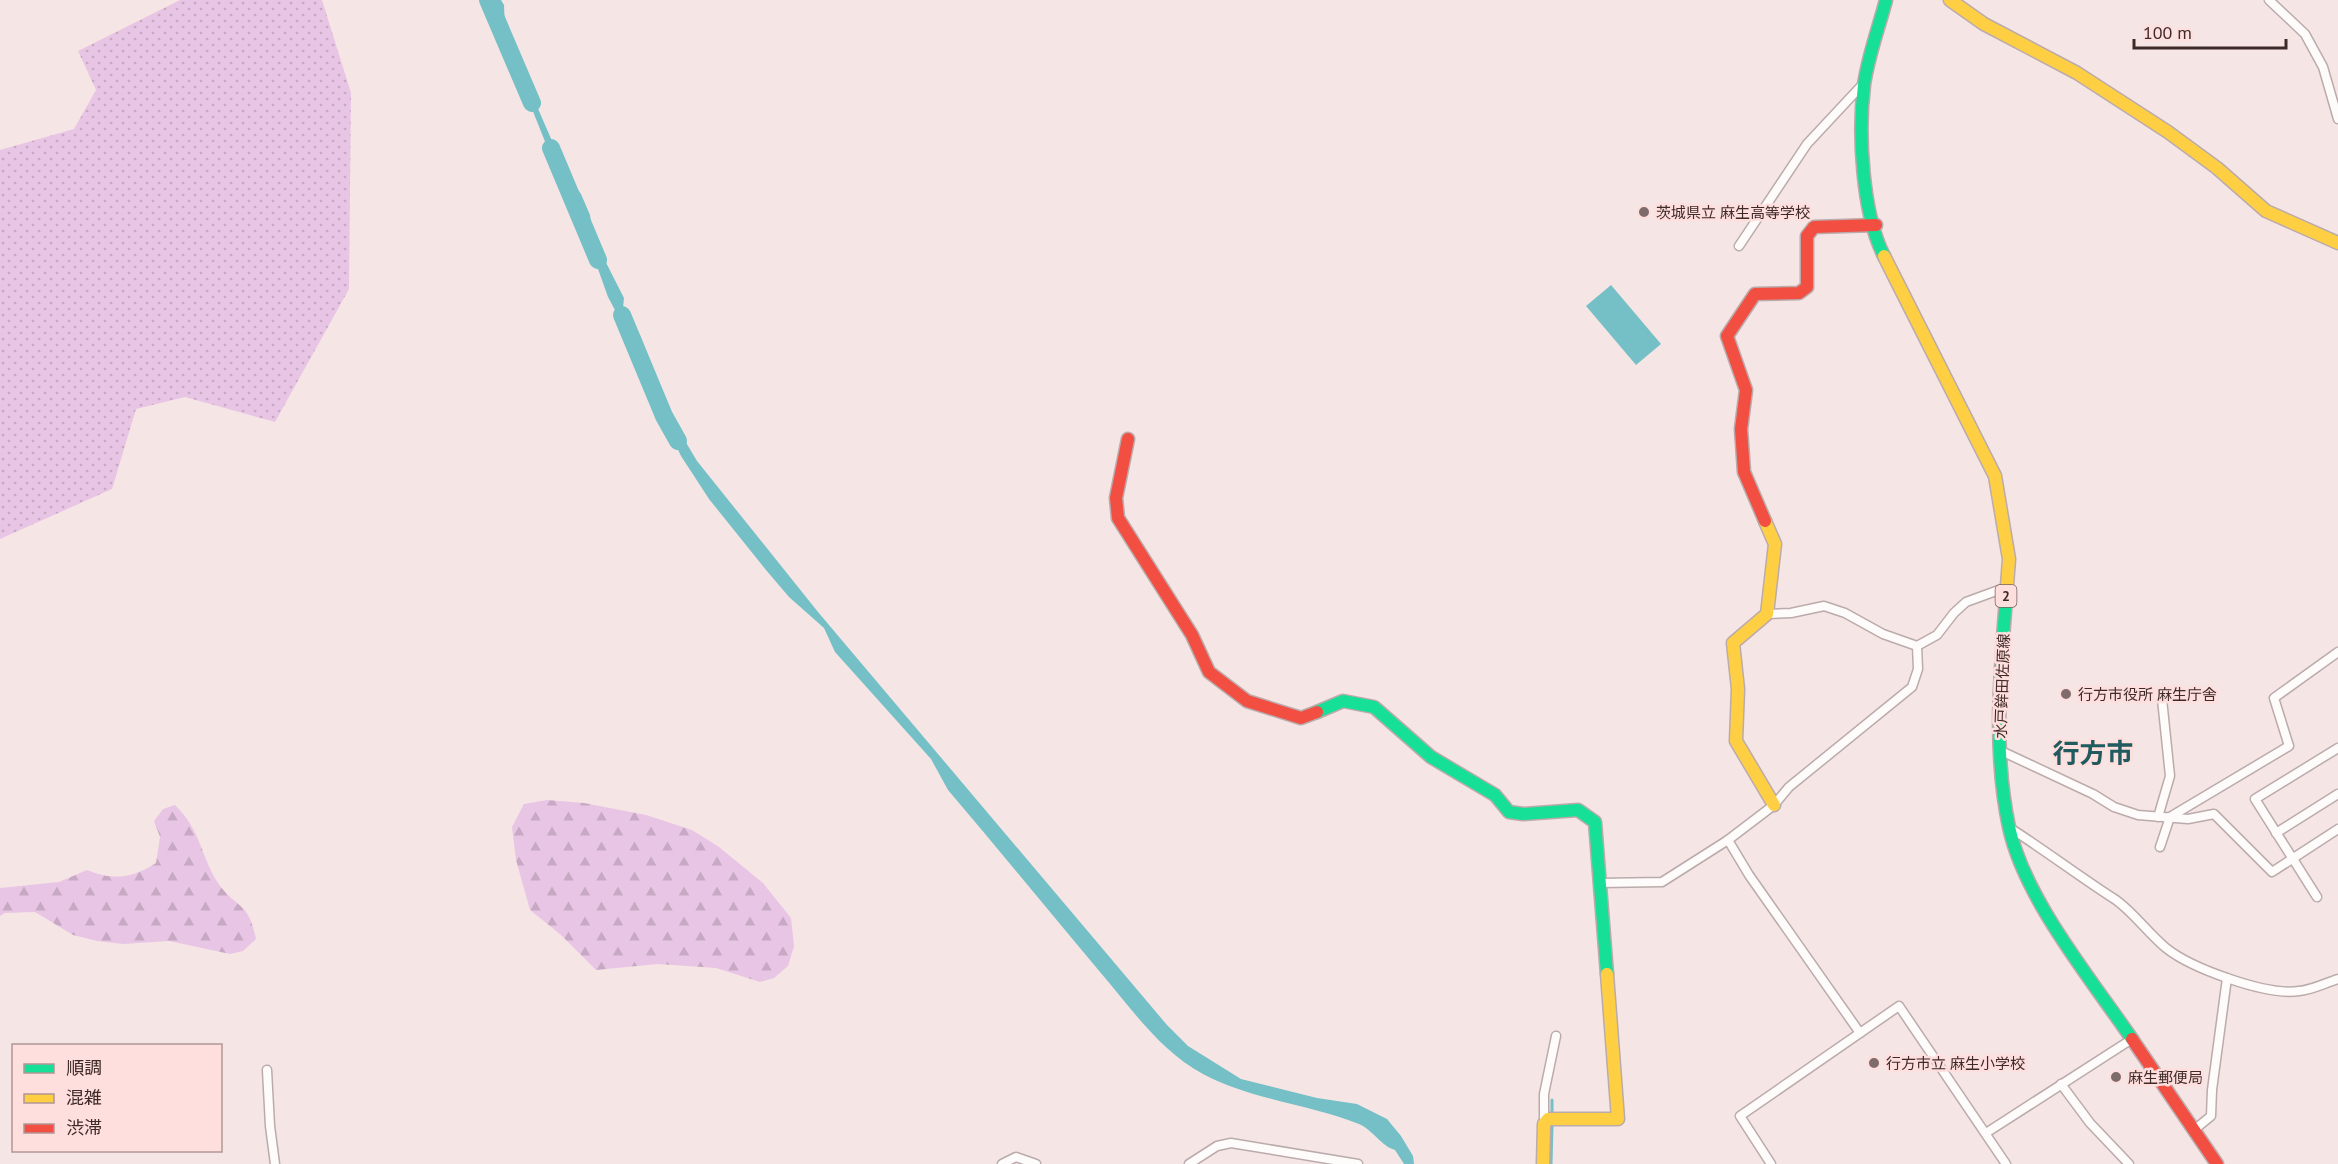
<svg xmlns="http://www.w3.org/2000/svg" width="2338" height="1164" viewBox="0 0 2338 1164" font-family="'PT Sans','Noto Sans JP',sans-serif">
<defs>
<pattern id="grass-dots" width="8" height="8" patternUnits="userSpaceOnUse" patternTransform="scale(1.5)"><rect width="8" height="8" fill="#e8c5e5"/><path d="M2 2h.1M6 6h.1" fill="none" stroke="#c8a9c4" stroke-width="1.8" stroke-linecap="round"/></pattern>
<pattern id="forest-firs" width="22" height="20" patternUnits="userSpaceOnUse" patternTransform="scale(1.5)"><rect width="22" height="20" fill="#e8c5e5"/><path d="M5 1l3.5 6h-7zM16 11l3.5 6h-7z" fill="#c8a9c4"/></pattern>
</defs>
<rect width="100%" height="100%" fill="#f6e5e5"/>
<!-- grass -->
<path fill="url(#grass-dots)" d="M 180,0 L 322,0 L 351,93 L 349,289 L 275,422 L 185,397 L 136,409 L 112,489 L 0,539 L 0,150 L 74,129 L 96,90 L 78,51 Z"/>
<!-- forest -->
<g fill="url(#forest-firs)">
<path d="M 547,800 L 584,803 L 646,815 L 692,830 L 719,847 L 763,883 L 791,918 L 794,946 L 788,966 L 774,978 L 760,982 L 716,968 L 658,964 L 596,970 L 561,935 L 530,910 L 516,860 L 512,827 L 524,804 Z"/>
<path d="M 175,805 C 202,832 200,855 218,883 C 237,910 248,900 256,939 L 243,951 L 230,954 L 169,941 L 123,944 L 97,941 L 73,935 L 35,912 L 5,913 L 0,916 L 0,888 L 59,882 L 87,870 C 114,881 132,878 156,863 L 160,837 L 154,821 L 163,809 Z"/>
</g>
<!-- water -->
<g fill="#75c0c6">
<path d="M 485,0 L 501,0 L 504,5 L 505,28 L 519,57 L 529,88 L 566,173 L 581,194 L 590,215 L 593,237 L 624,298 L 623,308 L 640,335 L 669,414 L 697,461 L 818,612 L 1167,1025 L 1188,1046 L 1241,1079 L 1317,1098 L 1357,1104 L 1387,1119 L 1401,1136 L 1413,1156 L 1414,1164 L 1404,1164 L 1395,1150 C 1381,1146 1373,1130 1359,1124 C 1308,1104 1252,1100 1203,1074 C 1161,1052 1130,1007 1100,972 C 1049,911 999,850 948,790 L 931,759 L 835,652 L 824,628 L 789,597 L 766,570 L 709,499 L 681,456 L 667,427 L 644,355 L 624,327 L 608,297 L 588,241 L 588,223 L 584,208 L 552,159 L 526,94 L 513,50 Z"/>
<path d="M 1611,285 L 1661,344 L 1636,365 L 1586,306 Z"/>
</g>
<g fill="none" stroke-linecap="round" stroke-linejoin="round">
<!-- stream -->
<g stroke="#75c0c6" stroke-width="3">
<path d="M 1552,1100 L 1552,1112"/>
<path d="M 1551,1164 L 1552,1125"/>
</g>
<!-- river -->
<g stroke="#75c0c6" stroke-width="18">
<path d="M 488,0 L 532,103"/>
<path d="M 551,148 L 598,260"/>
<path d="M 622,315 L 664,416 L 678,441"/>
</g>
<!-- street casing -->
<g stroke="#bbabab" stroke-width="11">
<g id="street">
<path d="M 2269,0 L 2305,34 L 2323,67 L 2338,119"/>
<path d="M 1739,246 L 1807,144 L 1863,84"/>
<path d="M 1767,614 L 1791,613 L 1824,606 L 1845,613 L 1883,634 L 1917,646 L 1937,635 L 1954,613 L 1966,602 L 2007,587"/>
<path d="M 1999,750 L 2093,794 L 2114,807 L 2138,815 L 2188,819 L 2214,814 L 2272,872 L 2338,829"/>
<path d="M 2158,817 L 2170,776 L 2162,699"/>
<path d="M 2010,828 C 2046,851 2080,877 2116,900 C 2134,913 2148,933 2166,948 C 2191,968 2266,996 2299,991 C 2312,990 2325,983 2338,979"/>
<path d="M 2276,833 L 2338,794"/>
<path d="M 1728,840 L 1749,875 L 1860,1033"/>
<path d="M 2160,847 L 2170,817 L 2289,746 L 2274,698 L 2338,652"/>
<path d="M 1600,883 L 1662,882 L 1728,840 L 1774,805 L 1789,787 L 1912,687 L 1918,669 L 1917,646"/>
<path d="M 2317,897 L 2255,799 L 2338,748"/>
<path d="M 267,1070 L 270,1126 L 275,1164"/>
<path d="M 2061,1084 L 2090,1123 L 2129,1164"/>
<path d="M 1544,1124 L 1544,1094 L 1556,1036"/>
<path d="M 2194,1130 L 2211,1116 L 2212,1090 L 2227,978"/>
<path d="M 1986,1133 L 2132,1039"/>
<path d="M 1002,1164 L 1016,1157 L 1036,1164"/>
<path d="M 1189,1164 L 1217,1146 L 1231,1143 L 1358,1164"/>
<path d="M 1771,1164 L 1740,1116 L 1899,1006 L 2006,1164"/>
</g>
</g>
<!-- fast casing -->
<g stroke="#bbabab" stroke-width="15">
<g id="fast">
<path d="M 1884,256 C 1862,213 1858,133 1864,85 C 1868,56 1879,27 1886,0"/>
<path d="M 2006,599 C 2000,675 1993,752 2009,827 C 2024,898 2091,979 2132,1039"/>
<path d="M 1317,712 L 1343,701 L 1374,707 L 1431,757 L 1495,795 L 1509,812 L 1523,814 L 1578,810 L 1595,822 L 1607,974"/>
</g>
</g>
<!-- slow casing -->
<g stroke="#bbabab" stroke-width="15">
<g id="slow">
<path d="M 1950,0 L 1984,24 L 2077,73 L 2168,132 L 2217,168 L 2266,211 L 2338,243"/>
<path d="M 1884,256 L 1995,476 L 2009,559 L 2006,599"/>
<path d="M 1765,521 L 1775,544 L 1767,614 L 1733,643 L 1738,689 L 1736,741 L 1774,805"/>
<path d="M 1543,1164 L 1544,1124 L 1548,1119 L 1618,1119 L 1607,974"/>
</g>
</g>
<!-- jam casing -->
<g stroke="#bbabab" stroke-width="15">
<g id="jam">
<path d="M 1128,439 L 1116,498 L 1118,518 L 1192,635 L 1209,672 L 1247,701 L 1301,718 L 1317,712"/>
<path d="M 1765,521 L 1744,472 L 1741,429 L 1746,390 L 1727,336 L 1755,294 L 1799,293 L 1807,287 L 1807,236 L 1814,227 L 1876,225"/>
<path d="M 2132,1039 L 2217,1164"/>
</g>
</g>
<!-- street -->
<use href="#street" stroke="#fefbfb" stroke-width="8"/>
<!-- fast -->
<use href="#fast" stroke="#16e098" stroke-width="12"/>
<!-- slow -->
<use href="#slow" stroke="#ffcf43" stroke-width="12"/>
<!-- jam -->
<use href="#jam" stroke="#f24e42" stroke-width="12"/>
</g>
<!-- markers -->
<g fill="#7e6b6b" stroke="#fedfdd" stroke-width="2">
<circle cx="1644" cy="212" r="6"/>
<circle cx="2066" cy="694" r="6"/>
<circle cx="1874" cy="1063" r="6"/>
<circle cx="2116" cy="1077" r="6"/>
</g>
<g text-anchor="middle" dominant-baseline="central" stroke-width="5" stroke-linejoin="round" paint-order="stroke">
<!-- shield labels -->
<rect fill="#fedfdd" stroke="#77605f" stroke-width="1.5" x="1995.5" y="585" width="21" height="22" rx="4.5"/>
<g font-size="14" font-weight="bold" fill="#3d2a29">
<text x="2006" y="596">2</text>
</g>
<!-- poi labels -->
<g font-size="15" fill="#3d2a29" stroke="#fedfdd" text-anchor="start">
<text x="1656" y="212">茨城県立 麻生高等学校</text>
<text x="2078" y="694">行方市役所 麻生庁舎</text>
<text x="1886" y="1063">行方市立 麻生小学校</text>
<text x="2128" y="1077">麻生郵便局</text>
</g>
<!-- street labels -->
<g font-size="15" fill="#3d2a29" stroke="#fedfdd">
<text transform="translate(2002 686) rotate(-88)">水戸鉾田佐原線</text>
</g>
<!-- town labels -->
<g font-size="27" font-weight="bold" fill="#205b5f" stroke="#fedfdd">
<text x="2093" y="753">行方市</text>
</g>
</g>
<!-- legend -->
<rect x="12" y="1044" width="210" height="108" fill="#fedfdd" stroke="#b19795" stroke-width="1.5"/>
<rect x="24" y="1064" width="30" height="9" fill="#16e098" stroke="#b19795" stroke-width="1.5"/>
<text x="66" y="1074" font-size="18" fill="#3d2a29">順調</text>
<rect x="24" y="1094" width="30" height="9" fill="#ffcf43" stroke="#b19795" stroke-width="1.5"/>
<text x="66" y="1104" font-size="18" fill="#3d2a29">混雑</text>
<rect x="24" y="1124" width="30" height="9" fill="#f24e42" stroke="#b19795" stroke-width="1.5"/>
<text x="66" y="1134" font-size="18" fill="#3d2a29">渋滞</text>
<!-- scale -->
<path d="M2134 39v9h152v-9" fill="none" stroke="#3d2a29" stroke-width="3"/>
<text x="2143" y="39" font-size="18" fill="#3d2a29" stroke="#fedfdd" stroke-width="4.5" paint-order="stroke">100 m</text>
</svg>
